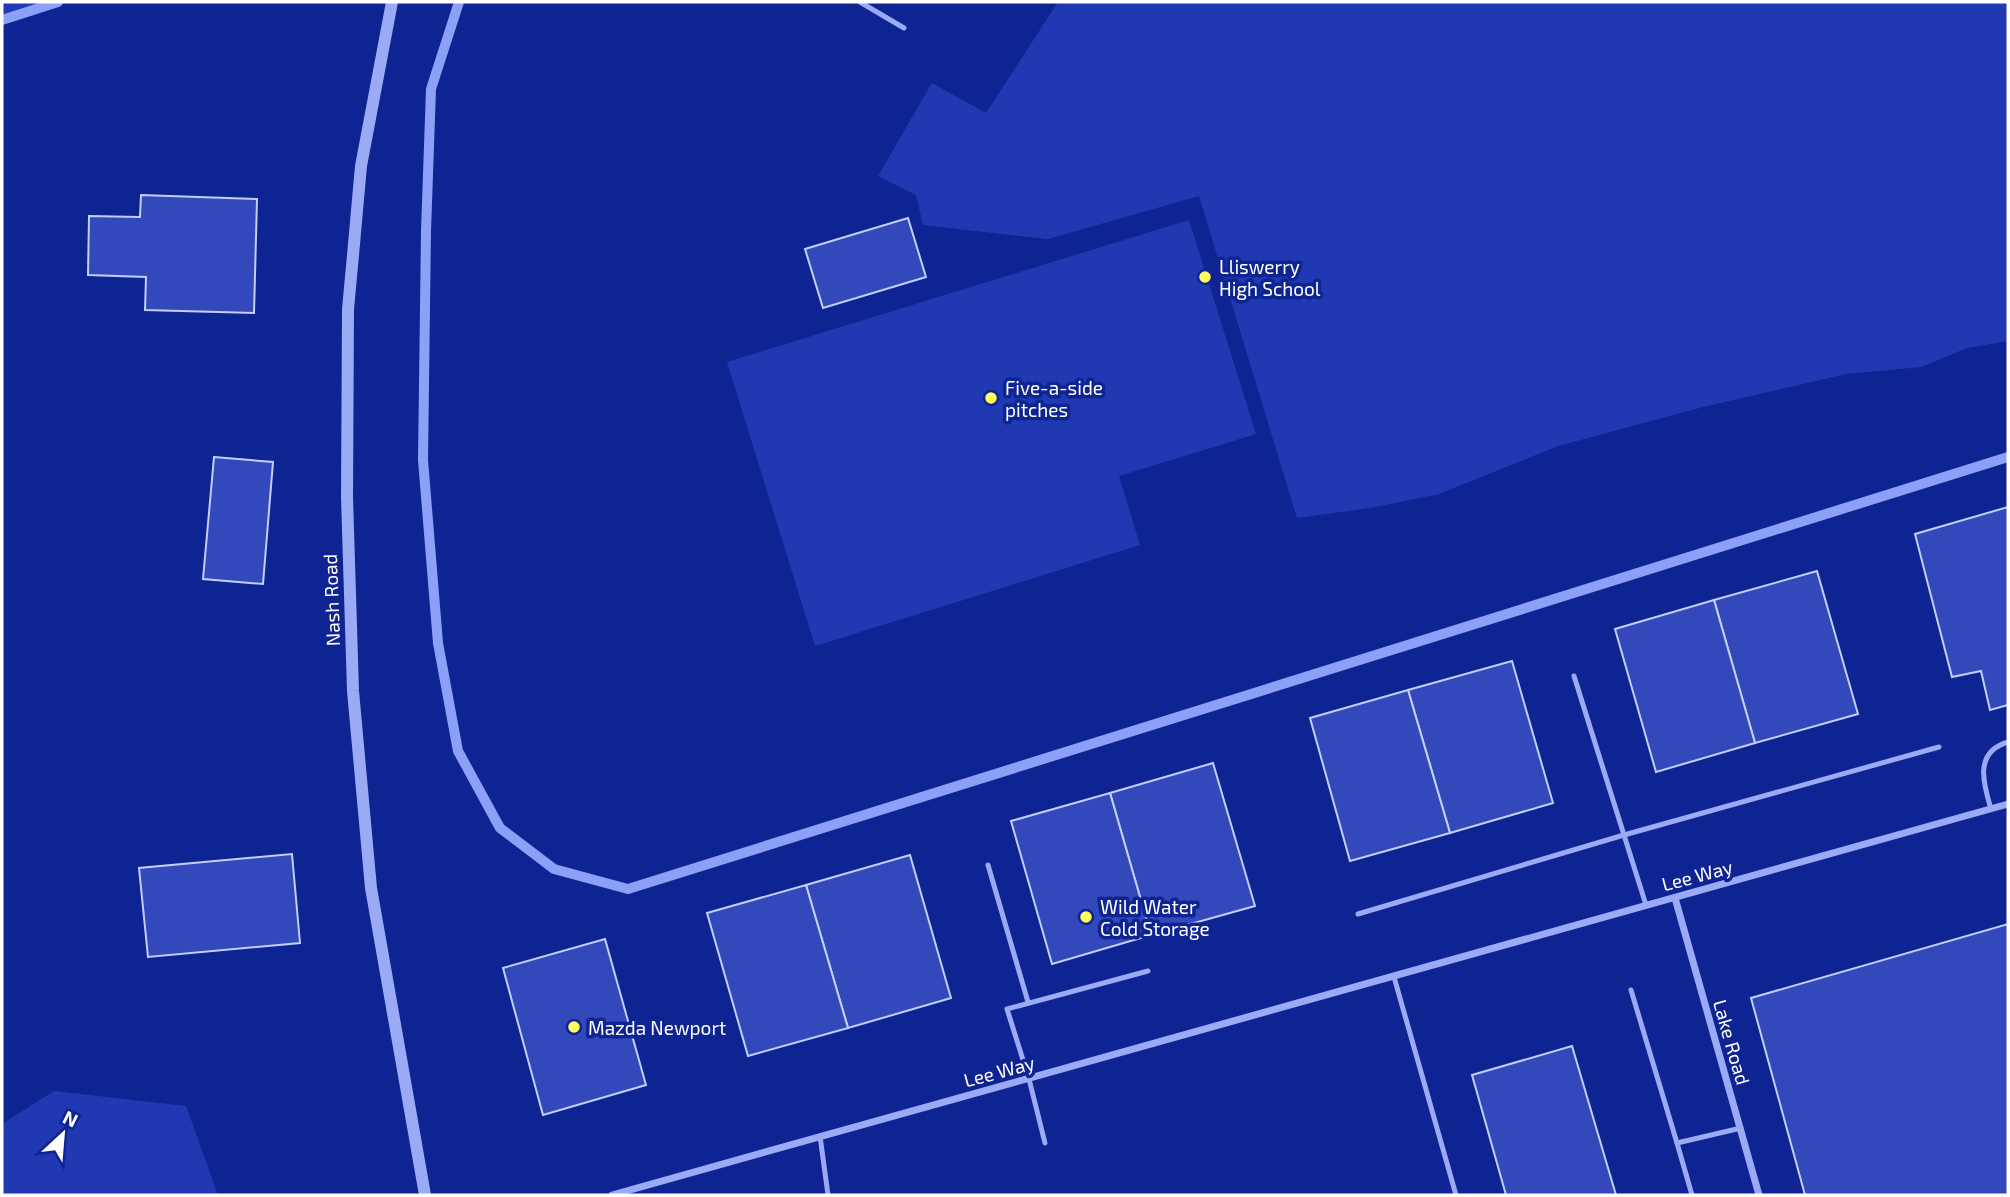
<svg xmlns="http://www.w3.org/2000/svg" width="2010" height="1197" viewBox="0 0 2010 1197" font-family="'Exo 2',sans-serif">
<rect width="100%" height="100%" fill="#0f2493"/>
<!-- green -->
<g fill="#2039b3">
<path d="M 2,2 L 58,2 L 2,20 Z"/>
<path d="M 1058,2 L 1135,3 L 1136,2 L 2008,2 L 2008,341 L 1967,348 L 1921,367 L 1846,374 L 1703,407 L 1558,446 L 1439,494 L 1370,508 L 1297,518 L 1199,196 L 1048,239 L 923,225 L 916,195 L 878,176 L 932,83 L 986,113 Z"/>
<path d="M 1189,220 L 1256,434 L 1119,476 L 1140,545 L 815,646 L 727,362 Z"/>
<path d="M 54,1091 L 186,1106 L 218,1195 L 2,1195 L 2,1124 Z"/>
</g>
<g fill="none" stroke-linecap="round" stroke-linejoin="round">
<!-- stream -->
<g stroke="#8ca0f8" stroke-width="10">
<path d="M 459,2 L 431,89 L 426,231 L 423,460 L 438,643 L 458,751 L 500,828 L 554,869 L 628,889 L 2008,457"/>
<path d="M 2,20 L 58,2"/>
</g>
</g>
<!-- building -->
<g fill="#3349bb" stroke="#c3cdfe" stroke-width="2">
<path d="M 141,195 L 257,199 L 254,313 L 145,310 L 146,277 L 88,275 L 89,216 L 140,217 Z"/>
<path d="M 908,218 L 926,277 L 823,308 L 805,249 Z"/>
<path d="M 214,457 L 273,462 L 263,584 L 203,579 Z"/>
<path d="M 2008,507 L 2008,705 L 1990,710 L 1981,671 L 1952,677 L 1915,534 Z"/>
<path d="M 1817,571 L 1858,714 L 1755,743 L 1714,600 Z"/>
<path d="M 1714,600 L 1755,743 L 1656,772 L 1615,629 Z"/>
<path d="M 1512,661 L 1553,803 L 1450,833 L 1408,690 Z"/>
<path d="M 1408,690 L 1450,833 L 1350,861 L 1310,718 Z"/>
<path d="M 1213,763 L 1255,906 L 1151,935 L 1110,793 Z"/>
<path d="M 1110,793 L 1151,935 L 1052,964 L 1011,821 Z"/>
<path d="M 292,854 L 300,943 L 148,957 L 139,868 Z"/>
<path d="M 910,855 L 951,998 L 848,1028 L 806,885 Z"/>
<path d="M 806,885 L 848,1028 L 748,1056 L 707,913 Z"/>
<path d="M 2008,924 L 2008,1195 L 1805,1195 L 1751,998 Z"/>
<path d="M 605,939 L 646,1085 L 543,1115 L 503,968 Z"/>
<path d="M 1572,1046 L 1616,1195 L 1506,1195 L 1472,1075 Z"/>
</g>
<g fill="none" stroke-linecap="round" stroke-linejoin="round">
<!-- service -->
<g stroke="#9baaf4" stroke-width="5">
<path d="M 860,2 L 904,28"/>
<path d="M 1574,676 L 1646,905"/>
<path d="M 1991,809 C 1983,783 1974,752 2008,742"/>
<path d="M 988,865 L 1028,1002"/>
<path d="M 1358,914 L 1624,835 L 1939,747"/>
<path d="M 1394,977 L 1456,1195"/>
<path d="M 1631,990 L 1677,1143"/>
<path d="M 820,1136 L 828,1195"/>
<path d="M 1045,1143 L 1029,1079 L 1007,1009 L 1148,971"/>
<path d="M 1692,1195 L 1677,1143 L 1741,1128"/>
</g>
<!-- minor -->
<g stroke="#9baaf4" stroke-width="7">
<path d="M 1675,898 L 1759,1195"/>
<path d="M 612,1195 L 2008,804"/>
</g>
<!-- tertiary -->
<path stroke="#9baaf4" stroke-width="12" d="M 392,2 L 361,166 L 353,255 L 348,309 L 347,497 L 353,691 L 371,888 L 425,1195"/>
</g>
<!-- markers -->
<g fill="#fffe5e" stroke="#0f2493" stroke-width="2.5">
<circle cx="1205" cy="277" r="7"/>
<circle cx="991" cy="398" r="7"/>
<circle cx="1086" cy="917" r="7"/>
<circle cx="574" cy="1027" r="7"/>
</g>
<g text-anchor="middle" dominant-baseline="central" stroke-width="7" stroke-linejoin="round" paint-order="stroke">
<!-- poi labels -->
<g font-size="19" fill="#fff" stroke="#0f2493" text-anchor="start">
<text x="1219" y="266">Lliswerry<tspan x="1219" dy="22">High School</tspan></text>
<text x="1005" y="387">Five-a-side<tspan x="1005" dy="22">pitches</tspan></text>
<text x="1100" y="906">Wild Water<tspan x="1100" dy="22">Cold Storage</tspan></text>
<text x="588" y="1027">Mazda Newport</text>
</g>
<!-- street labels -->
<g font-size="19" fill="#fff" stroke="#0f2493">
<text transform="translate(331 600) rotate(-92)">Nash Road</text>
<text transform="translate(1697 875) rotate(-15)">Lee Way</text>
<text transform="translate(1732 1042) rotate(74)">Lake Road</text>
<text transform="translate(999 1071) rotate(-15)">Lee Way</text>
</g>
</g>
<!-- border -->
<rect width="2010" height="1197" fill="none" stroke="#ffffff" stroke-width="7"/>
<!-- north arrow -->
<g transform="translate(63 1134) rotate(26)" stroke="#0f2493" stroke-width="5" paint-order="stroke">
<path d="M0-5L12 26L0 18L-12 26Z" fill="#ffffff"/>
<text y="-10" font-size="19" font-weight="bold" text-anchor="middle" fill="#ffffff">N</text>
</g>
</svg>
